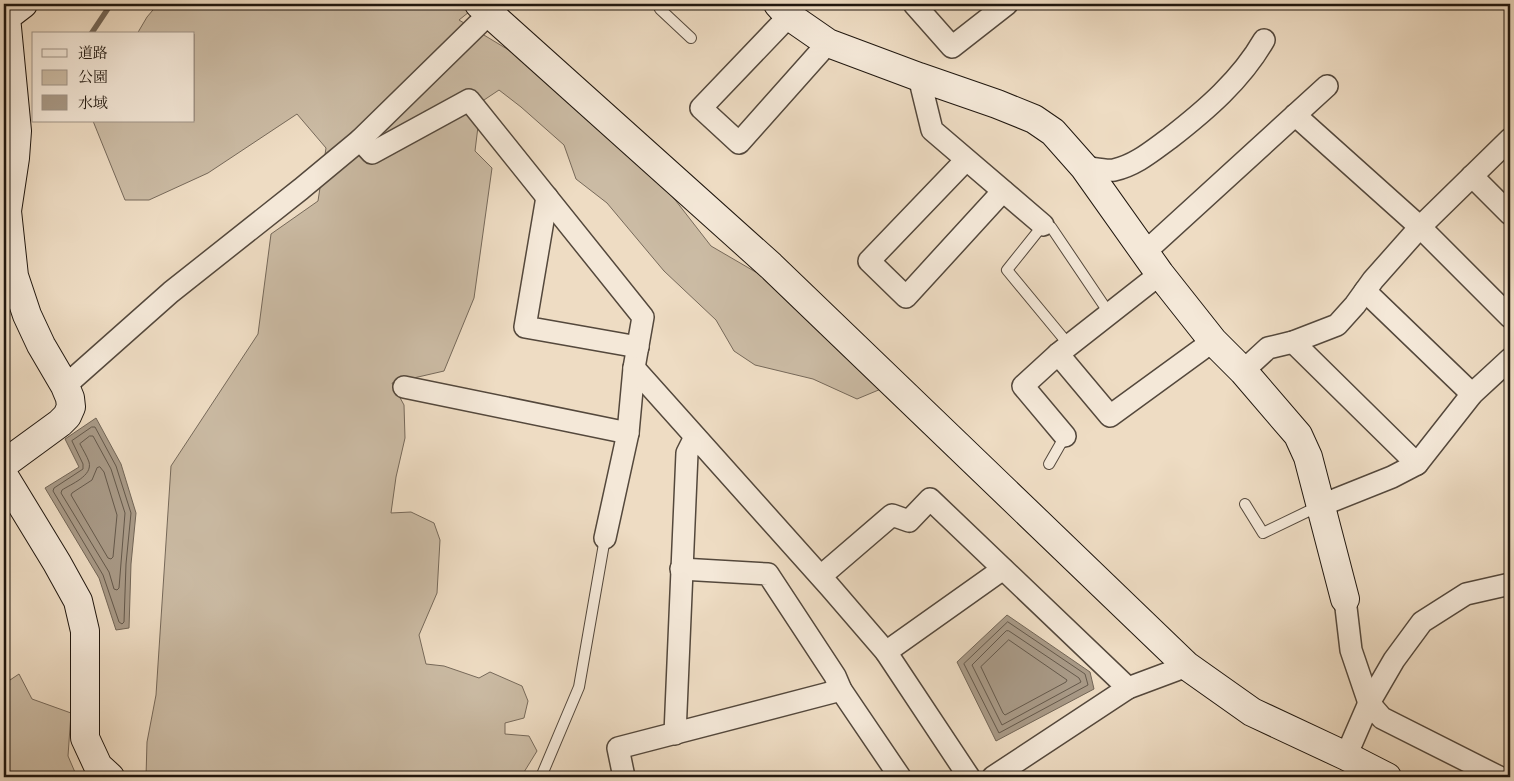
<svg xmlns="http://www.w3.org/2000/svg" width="1514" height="781" viewBox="0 0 1514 781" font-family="'Libre Caslon Text','Noto Serif JP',serif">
<rect width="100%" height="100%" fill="#eedcc3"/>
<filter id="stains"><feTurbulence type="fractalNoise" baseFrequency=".004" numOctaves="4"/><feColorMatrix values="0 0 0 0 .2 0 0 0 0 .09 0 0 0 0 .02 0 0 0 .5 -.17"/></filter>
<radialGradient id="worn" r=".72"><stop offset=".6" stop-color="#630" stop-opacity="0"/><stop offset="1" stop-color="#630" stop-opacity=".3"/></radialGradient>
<!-- green -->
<g fill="#cbbba4" stroke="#76695a">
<path d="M 158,4 L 479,4 L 459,20 L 512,52 L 581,104 L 655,174 L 711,246 L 771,281 L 881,389 L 857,399 L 813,379 L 755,365 L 734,351 L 716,320 L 664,271 L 607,203 L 576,179 L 564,145 L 521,107 L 499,90 L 481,102 L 475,151 L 492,168 L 474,298 L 444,371 L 392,383 L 404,405 L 405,438 L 396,477 L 391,513 L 411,512 L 434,523 L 440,540 L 437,593 L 419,635 L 426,664 L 444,666 L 479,678 L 490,672 L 522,686 L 528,701 L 524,718 L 505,723 L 505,734 L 529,736 L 537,751 L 521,777 L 146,777 L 147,742 L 156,695 L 171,466 L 258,334 L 271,234 L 318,201 L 326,148 L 297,114 L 208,173 L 149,200 L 125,200 L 93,121 L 194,121 L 194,34 L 137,34 L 147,17 Z"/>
<path d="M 19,674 L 32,699 L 71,713 L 68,756 L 77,777 L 4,777 L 4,684 Z"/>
</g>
<!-- water -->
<g fill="#a89986" stroke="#726556">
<path d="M 96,418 L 121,464 L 136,513 L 131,564 L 129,628 L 116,630 L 99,578 L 45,488 L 79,467 L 65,439 Z"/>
<path d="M 1007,615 L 1090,672 L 1094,689 L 996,741 L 957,662 Z"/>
</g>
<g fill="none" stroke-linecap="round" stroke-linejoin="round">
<!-- shore -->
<g stroke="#64584a" stroke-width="1">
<path d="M 92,427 L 95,427 L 116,466 L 131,513 L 126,564 L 124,622 L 122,624 L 119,622 L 103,575 L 53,491 L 54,488 L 83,469 L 83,464 L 72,441 Z"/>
<path d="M 90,436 L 93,436 L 111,469 L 125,513 L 119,588 L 117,590 L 114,589 L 109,572 L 61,493 L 62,490 C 71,484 93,476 89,462 C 87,456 83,450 80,444 Z"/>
<path d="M 100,467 L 104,472 L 117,515 L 113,557 L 111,559 L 108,558 L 71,495 L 72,493 L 92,480 L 97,468 Z"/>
<path d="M 1008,622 L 1085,674 L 1088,685 L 999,733 L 964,664 Z"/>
<path d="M 1009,631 L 1079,678 L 1081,682 L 1002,725 L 972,665 L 1006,631 Z"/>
<path d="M 1009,640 L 1067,680 L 1066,682 L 1005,715 L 1003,713 L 981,667 Z"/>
</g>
<!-- stream -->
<path stroke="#726556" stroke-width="5.5" d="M 91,34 L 111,4"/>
<!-- lane casing -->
<g stroke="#54483c" stroke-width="12">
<g id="lane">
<path d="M 663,4 L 660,9 L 691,38"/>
<path d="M 1069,345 L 1007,270 L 1043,225 L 1051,227 L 1109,313"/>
<path d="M 1049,464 L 1065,436"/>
<path d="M 1245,504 L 1263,533 L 1319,506"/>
<path d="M 541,777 L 579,687 L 605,538"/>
</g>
</g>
<!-- street casing -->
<g stroke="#54483c" stroke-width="24">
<g id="street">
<path d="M 914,4 L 952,47 L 1007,4"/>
<path d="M 789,16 L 701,108 L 739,143 L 828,43"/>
<path d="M 919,77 L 932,130 L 1043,225"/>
<path d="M 1295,115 L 1420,227 L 1510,317"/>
<path d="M 360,140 L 372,153 L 469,100 L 643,317 L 634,368 L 628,433 L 605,538"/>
<path d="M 966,160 L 869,261 L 906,297 L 1003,191"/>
<path d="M 1084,167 C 1093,168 1105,171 1114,170 C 1136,165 1152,151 1170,138 C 1206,110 1241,80 1264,40"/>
<path d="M 1472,176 L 1510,214"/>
<path d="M 547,197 L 525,327 L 638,347"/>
<path d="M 1144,253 L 1327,86"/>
<path d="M 1365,291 L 1472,394"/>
<path d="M 1293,342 L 1417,464"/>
<path d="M 1058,354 L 1110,416 L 1213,341"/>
<path d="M 634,368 L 830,587 L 886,652 L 969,777"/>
<path d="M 1243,371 L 1268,348 L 1293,342 L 1337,325 L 1355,305 L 1373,280 L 1420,227 L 1510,139"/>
<path d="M 65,386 L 171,292 L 301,189 L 360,140 L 499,4"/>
<path d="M 404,387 L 628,433"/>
<path d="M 1065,436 L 1023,386 L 1058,354 L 1160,274"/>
<path d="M 1322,505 L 1392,477 L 1417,464 L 1472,394 L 1510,359"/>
<path d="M 681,569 L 768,574 L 835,676 L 841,690 L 900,777"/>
<path d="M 821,576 L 892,515 L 909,521 L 930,499 L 1128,688"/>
<path d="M 1345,599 L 1351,650 L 1369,703 L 1382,718 L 1499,777"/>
<path d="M 886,652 L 1003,569"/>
<path d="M 675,734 L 687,453 L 695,437"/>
<path d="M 1346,756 L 1369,703 L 1394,660 L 1422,622 L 1466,594 L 1510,584"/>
<path d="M 624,777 L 618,748 L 841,690"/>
<path d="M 993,777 L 1128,688 L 1187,666"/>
</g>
</g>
<!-- secondary casing -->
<g stroke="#20170f" stroke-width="30">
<g id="secondary">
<path d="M 479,4 L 771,266 L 1187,666 L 1252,712 L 1346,756 L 1387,777"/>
<path d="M 778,4 L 789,16 L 828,43 L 919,77 L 997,104 L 1034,119 L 1053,132 L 1084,167 L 1160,274 L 1213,341 L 1243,371 L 1298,435 L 1308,457 L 1345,599"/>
<path d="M 4,464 L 60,423 L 67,416 L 71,407 L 70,398 L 65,386 L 41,345 L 27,315 L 14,276 L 7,211 L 15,158 L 17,131 L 6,17 L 23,4"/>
<path d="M 4,476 L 57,563 L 78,601 L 85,631 L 85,738 L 98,766 L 110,777"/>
</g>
</g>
<!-- lane -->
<use href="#lane" stroke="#f4e8d8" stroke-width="10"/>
<!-- street -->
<use href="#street" stroke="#f4e8d8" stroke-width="21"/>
<!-- secondary -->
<use href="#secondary" stroke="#f4e8d8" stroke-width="28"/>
</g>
<!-- margin -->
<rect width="1514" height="781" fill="none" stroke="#eedcc3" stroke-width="20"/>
<rect x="5" y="5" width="1504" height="771" fill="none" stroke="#20170f" stroke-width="2.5"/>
<rect x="10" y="10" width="1494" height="761" fill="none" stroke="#20170f"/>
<!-- legend -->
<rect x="32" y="32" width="162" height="90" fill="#f4e8d8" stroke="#9f9488"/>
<rect x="42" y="49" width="25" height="8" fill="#f4e8d8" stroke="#9f9488"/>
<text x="78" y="58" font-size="15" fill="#20170f">道路</text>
<rect x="42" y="70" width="25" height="15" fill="#cbbba4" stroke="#9f9488"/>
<text x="78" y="82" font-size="15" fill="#20170f">公園</text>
<rect x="42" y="95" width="25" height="15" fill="#a89986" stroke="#9f9488"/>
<text x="78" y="108" font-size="15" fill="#20170f">水域</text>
<rect width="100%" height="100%" filter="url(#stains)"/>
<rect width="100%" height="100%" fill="url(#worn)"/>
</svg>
